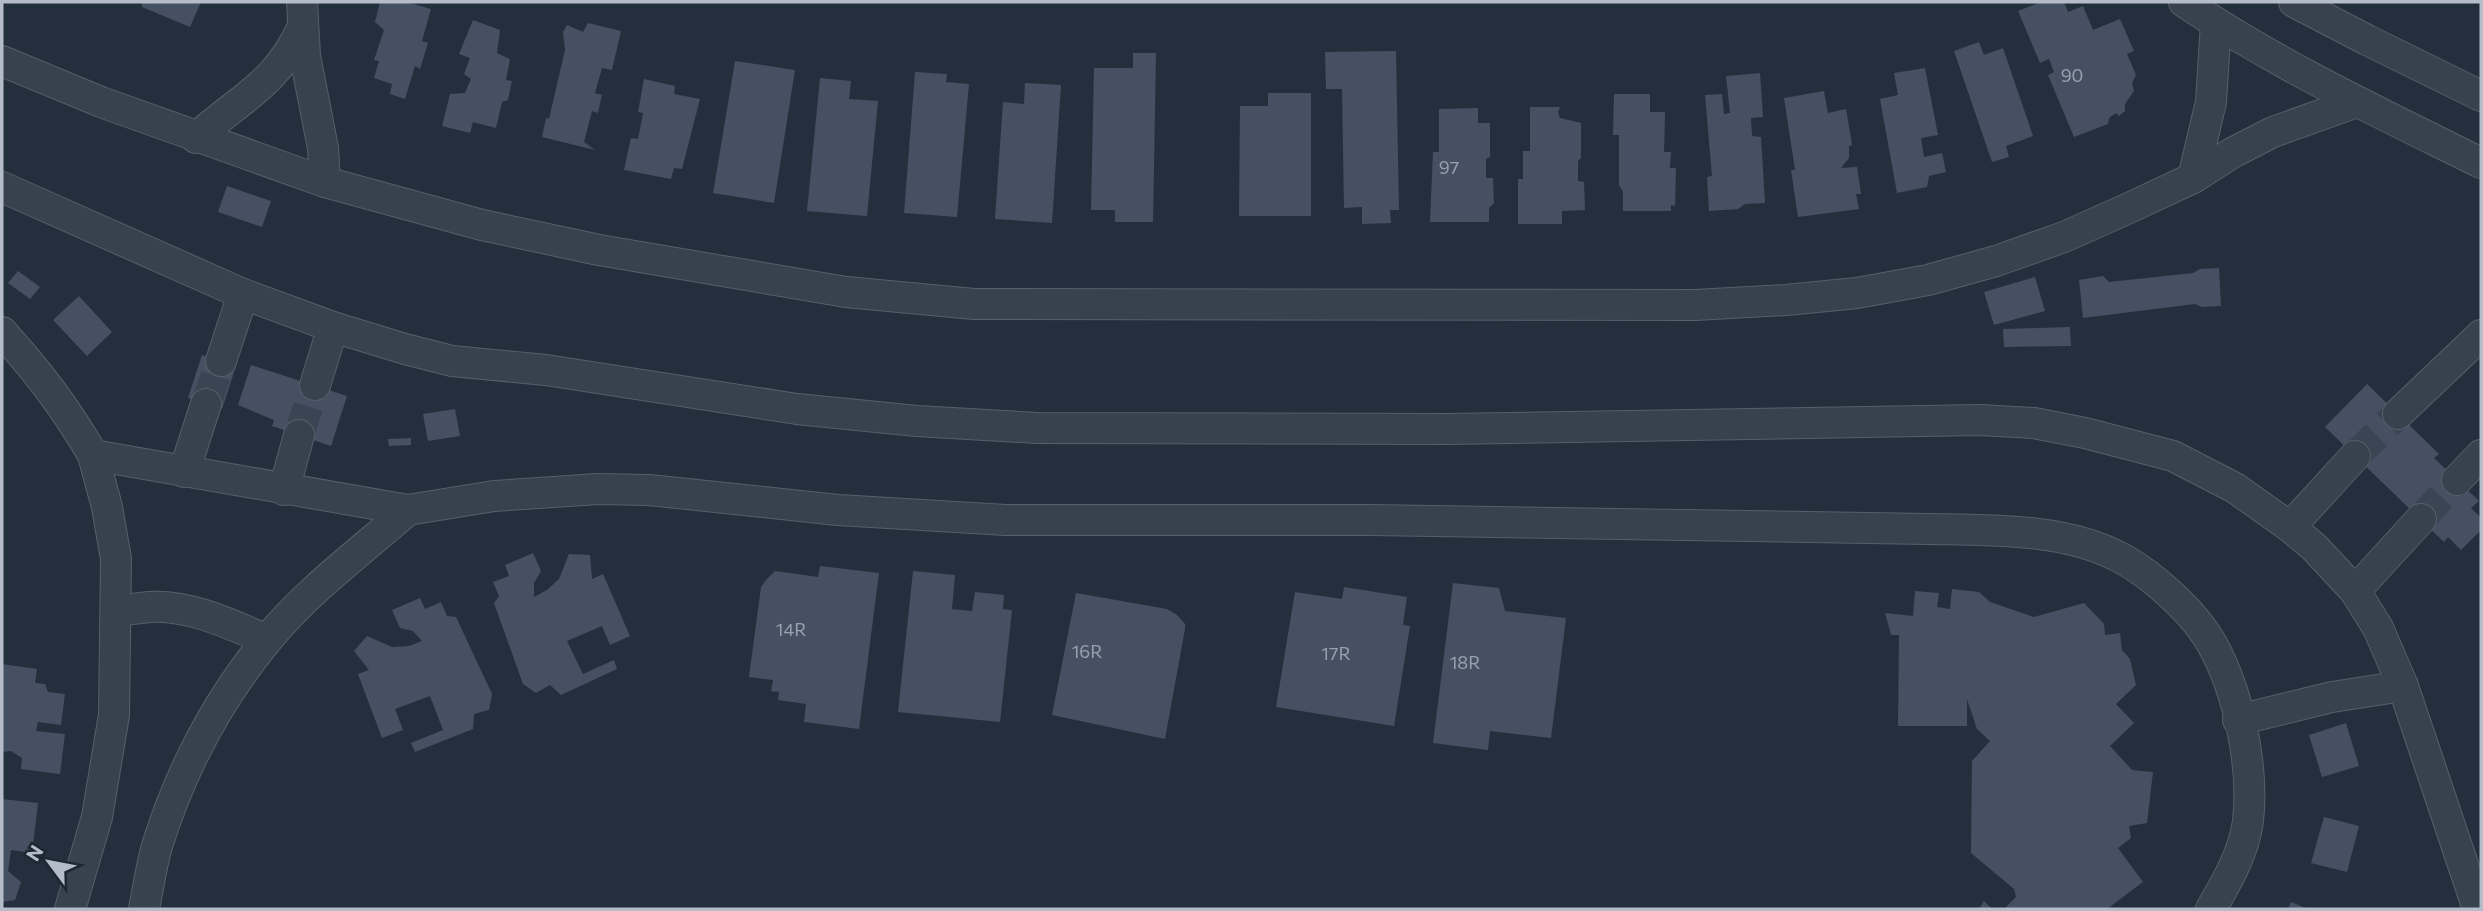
<svg xmlns="http://www.w3.org/2000/svg" width="2483" height="911" viewBox="0 0 2483 911" font-family="Commissioner,sans-serif">
<rect width="100%" height="100%" fill="#242f3e"/>
<!-- building -->
<g fill="#455162">
<path d="M 142,2 L 201,2 L 190,27 L 142,7 Z"/>
<path d="M 380,2 L 407,2 L 431,9 L 422,41 L 428,43 L 420,69 L 415,66 L 405,99 L 390,94 L 392,84 L 374,78 L 379,61 L 374,60 L 384,30 L 375,22 Z"/>
<path d="M 2041,2 L 2064,2 L 2068,12 L 2083,6 L 2093,30 L 2120,19 L 2134,51 L 2127,54 L 2136,75 L 2132,83 L 2134,91 L 2125,104 L 2125,111 L 2119,116 L 2116,113 L 2109,118 L 2108,124 L 2074,137 L 2048,75 L 2054,72 L 2049,59 L 2040,63 L 2018,11 Z"/>
<path d="M 473,20 L 500,30 L 497,53 L 510,59 L 506,80 L 512,81 L 508,100 L 502,102 L 496,128 L 473,122 L 470,133 L 442,126 L 450,94 L 465,93 L 471,79 L 464,74 L 470,58 L 459,54 Z"/>
<path d="M 588,23 L 621,31 L 612,70 L 602,68 L 595,93 L 602,95 L 598,113 L 592,111 L 584,142 L 595,150 L 542,137 L 546,118 L 549,119 L 565,50 L 563,32 L 567,25 L 583,32 Z"/>
<path d="M 1979,42 L 1984,55 L 2003,48 L 2033,136 L 2006,146 L 2009,157 L 1992,162 L 1954,51 Z"/>
<path d="M 1396,51 L 1399,210 L 1390,210 L 1391,223 L 1362,224 L 1362,207 L 1344,208 L 1342,89 L 1326,89 L 1325,52 Z"/>
<path d="M 1133,53 L 1156,53 L 1153,222 L 1115,222 L 1115,210 L 1091,210 L 1094,68 L 1133,68 Z"/>
<path d="M 735,61 L 795,70 L 774,203 L 713,193 Z"/>
<path d="M 1925,68 L 1938,135 L 1921,138 L 1924,157 L 1942,153 L 1946,172 L 1929,176 L 1927,187 L 1897,193 L 1880,99 L 1898,95 L 1894,73 Z"/>
<path d="M 915,72 L 947,74 L 946,82 L 969,84 L 957,217 L 904,213 Z"/>
<path d="M 1760,73 L 1763,117 L 1751,118 L 1752,136 L 1761,137 L 1765,203 L 1745,204 L 1738,209 L 1709,211 L 1707,177 L 1712,176 L 1705,95 L 1722,94 L 1724,114 L 1730,113 L 1726,76 Z"/>
<path d="M 820,78 L 851,81 L 849,99 L 878,101 L 867,216 L 807,211 Z"/>
<path d="M 644,79 L 675,86 L 674,94 L 700,99 L 682,169 L 674,168 L 671,179 L 624,170 L 631,138 L 638,139 L 643,113 L 638,112 Z"/>
<path d="M 1025,83 L 1061,85 L 1052,223 L 995,219 L 1003,102 L 1024,104 Z"/>
<path d="M 1824,91 L 1828,113 L 1846,109 L 1852,145 L 1849,146 L 1849,158 L 1841,168 L 1857,167 L 1861,194 L 1856,194 L 1859,209 L 1798,217 L 1791,170 L 1795,170 L 1784,98 Z"/>
<path d="M 1268,93 L 1311,93 L 1311,216 L 1239,216 L 1240,106 L 1268,106 Z"/>
<path d="M 1614,94 L 1650,94 L 1650,112 L 1665,112 L 1664,152 L 1671,152 L 1670,168 L 1676,168 L 1675,206 L 1671,205 L 1671,211 L 1623,211 L 1623,192 L 1619,185 L 1619,135 L 1613,135 Z"/>
<path d="M 1530,107 L 1560,107 L 1558,112 L 1560,118 L 1581,123 L 1581,158 L 1578,161 L 1578,181 L 1584,182 L 1585,210 L 1562,211 L 1562,224 L 1518,224 L 1518,179 L 1523,179 L 1523,151 L 1530,151 Z"/>
<path d="M 1478,108 L 1478,123 L 1490,123 L 1490,157 L 1486,159 L 1486,178 L 1493,178 L 1494,203 L 1489,208 L 1489,222 L 1430,222 L 1433,152 L 1439,152 L 1439,109 Z"/>
<path d="M 227,186 L 271,201 L 262,227 L 218,212 Z"/>
<path d="M 2219,268 L 2221,306 L 2202,307 L 2195,304 L 2083,318 L 2079,280 L 2103,276 L 2109,282 L 2193,273 L 2200,269 Z"/>
<path d="M 18,271 L 40,287 L 30,299 L 8,283 Z"/>
<path d="M 2035,277 L 2045,311 L 1994,325 L 1984,292 Z"/>
<path d="M 79,296 L 112,332 L 87,356 L 53,320 Z"/>
<path d="M 2070,327 L 2071,346 L 2004,347 L 2003,329 Z"/>
<path d="M 202,355 L 236,366 L 222,409 L 188,398 Z"/>
<path d="M 251,365 L 347,396 L 331,446 L 272,426 L 274,420 L 238,405 Z"/>
<path d="M 2367,384 L 2439,454 L 2434,458 L 2479,501 L 2471,508 L 2481,518 L 2481,530 L 2461,550 L 2448,537 L 2444,542 L 2325,427 Z"/>
<path d="M 455,409 L 460,436 L 428,441 L 423,414 Z"/>
<path d="M 411,438 L 411,445 L 389,446 L 388,439 Z"/>
<path d="M 533,553 L 541,571 L 534,583 L 534,597 L 547,590 L 559,579 L 569,554 L 590,555 L 592,579 L 603,574 L 630,636 L 610,645 L 602,626 L 567,641 L 583,674 L 614,660 L 617,669 L 561,695 L 550,685 L 536,693 L 523,684 L 494,603 L 499,596 L 493,582 L 509,576 L 505,565 Z"/>
<path d="M 820,566 L 879,573 L 859,729 L 804,722 L 806,704 L 778,700 L 779,692 L 771,691 L 773,680 L 749,677 L 761,587 L 766,580 L 775,571 L 818,577 Z"/>
<path d="M 913,571 L 955,575 L 952,609 L 972,611 L 975,592 L 1004,595 L 1003,609 L 1012,610 L 1000,722 L 898,712 Z"/>
<path d="M 1453,583 L 1499,588 L 1505,611 L 1566,618 L 1551,738 L 1490,731 L 1488,750 L 1433,743 Z"/>
<path d="M 1344,587 L 1407,597 L 1403,625 L 1410,626 L 1394,726 L 1276,707 L 1295,592 L 1342,599 Z"/>
<path d="M 1952,589 L 1979,592 L 1990,602 L 2034,617 L 2084,603 L 2104,624 L 2105,635 L 2120,633 L 2122,650 L 2130,659 L 2136,685 L 2116,704 L 2134,723 L 2110,746 L 2132,770 L 2153,772 L 2147,823 L 2129,826 L 2131,838 L 2118,848 L 2143,882 L 2107,909 L 2004,909 L 2016,897 L 2014,889 L 1971,853 L 1972,761 L 1990,741 L 1977,729 L 1967,699 L 1967,726 L 1898,726 L 1899,635 L 1891,635 L 1885,613 L 1913,616 L 1915,591 L 1939,593 L 1937,607 L 1950,609 Z"/>
<path d="M 1076,593 L 1167,609 L 1177,615 L 1185,624 L 1185,629 L 1165,739 L 1052,715 Z"/>
<path d="M 420,598 L 425,609 L 441,602 L 447,616 L 456,617 L 492,694 L 489,710 L 474,714 L 473,729 L 415,752 L 411,743 L 443,730 L 430,696 L 395,709 L 403,730 L 382,738 L 358,674 L 369,670 L 354,651 L 367,636 L 392,647 L 409,646 L 422,641 L 413,631 L 400,628 L 392,610 Z"/>
<path d="M 2,664 L 37,669 L 35,683 L 45,684 L 48,692 L 65,694 L 61,725 L 38,722 L 36,731 L 65,734 L 60,774 L 21,769 L 22,758 L 11,751 L 2,752 Z"/>
<path d="M 2346,723 L 2359,766 L 2322,777 L 2309,735 Z"/>
<path d="M 2,799 L 38,803 L 32,853 L 11,850 L 8,871 L 21,882 L 15,900 L 2,902 Z"/>
<path d="M 2324,817 L 2359,826 L 2347,872 L 2311,863 Z"/>
<path d="M 1984,901 L 1992,909 L 1979,909 Z"/>
<path d="M 2291,902 L 2308,909 L 2288,909 Z"/>
</g>
<g fill="none" stroke-linecap="round" stroke-linejoin="round">
<!-- street-tunnel -->
<g stroke="#3a4453" stroke-width="30" stroke-dasharray="30 15" stroke-linecap="butt">
<path d="M 206,404 L 221,361"/>
<path d="M 299,435 L 315,385"/>
<path d="M 2355,456 L 2398,414"/>
<path d="M 2421,519 L 2457,480"/>
</g>
<!-- street casing -->
<g stroke="#565f6c" stroke-width="32">
<g id="street">
<path d="M 302,2 L 305,56 L 323,148 L 325,182"/>
<path d="M 2184,2 C 2278,65 2380,113 2481,163"/>
<path d="M 2294,2 L 2367,40 L 2481,96"/>
<path d="M 2,61 L 101,102 L 325,182 L 482,225 L 599,250 L 846,292 L 974,304 L 1695,305 L 1786,300 L 1857,293 L 1928,280 L 1996,261 L 2064,237 L 2129,208 L 2193,178 L 2232,153 L 2273,132 L 2357,102"/>
<path d="M 196,138 C 241,97 277,85 303,26"/>
<path d="M 2193,178 L 2211,102 L 2216,23"/>
<path d="M 2,187 L 243,294 L 333,327 L 405,349 L 452,361 L 546,370 L 797,409 L 917,421 L 1037,428 L 1447,429 L 1980,420 L 2034,423 L 2085,433 L 2173,456 L 2235,488 L 2290,527 L 2314,547 L 2355,591 L 2378,628 L 2403,686 L 2478,909"/>
<path d="M 2,332 C 39,373 65,407 93,455 L 408,510 L 494,496 L 598,489 L 649,490 L 838,510 L 1006,520 L 1371,520 L 1928,529 C 1990,530 2066,528 2121,558 C 2153,575 2196,614 2213,646 C 2239,693 2254,767 2248,821 C 2244,853 2226,883 2211,909"/>
<path d="M 221,361 L 243,294"/>
<path d="M 315,385 L 333,327"/>
<path d="M 2398,414 L 2481,335"/>
<path d="M 184,472 L 206,404"/>
<path d="M 2457,480 L 2481,455"/>
<path d="M 284,490 L 299,435"/>
<path d="M 2290,527 L 2355,456"/>
<path d="M 2355,591 L 2421,519"/>
<path d="M 116,611 C 127,610 139,608 150,607 C 191,605 230,624 267,640"/>
<path d="M 2238,720 L 2332,697 L 2403,686"/>
<path d="M 70,909 L 97,817 L 114,715 L 116,559 L 107,507 L 93,455"/>
<path d="M 144,909 C 148,889 151,867 157,846 C 180,772 217,701 267,640 C 307,591 360,552 408,510"/>
</g>
</g>
<!-- street -->
<use href="#street" stroke="#38414e" stroke-width="30"/>
</g>
<g text-anchor="middle" dominant-baseline="central" stroke-width="6" stroke-linejoin="round" paint-order="stroke">
<!-- number labels -->
<g font-size="18" fill="#98a1af">
<text x="2072" y="75">90</text>
<text x="1449" y="167">97</text>
<text x="791" y="629">14R</text>
<text x="1087" y="651">16R</text>
<text x="1336" y="653">17R</text>
<text x="1465" y="662">18R</text>
</g>
</g>
<!-- border -->
<rect width="2483" height="911" fill="none" stroke="#b4bcc9" stroke-width="7"/>
<!-- north arrow -->
<g transform="translate(49 862) rotate(302)" stroke="#1d2633" stroke-width="5" paint-order="stroke">
<path d="M0-5L12 26L0 18L-12 26Z" fill="#b4bcc9"/>
<text y="-10" font-size="19" font-weight="bold" text-anchor="middle" fill="#b4bcc9">N</text>
</g>
</svg>
